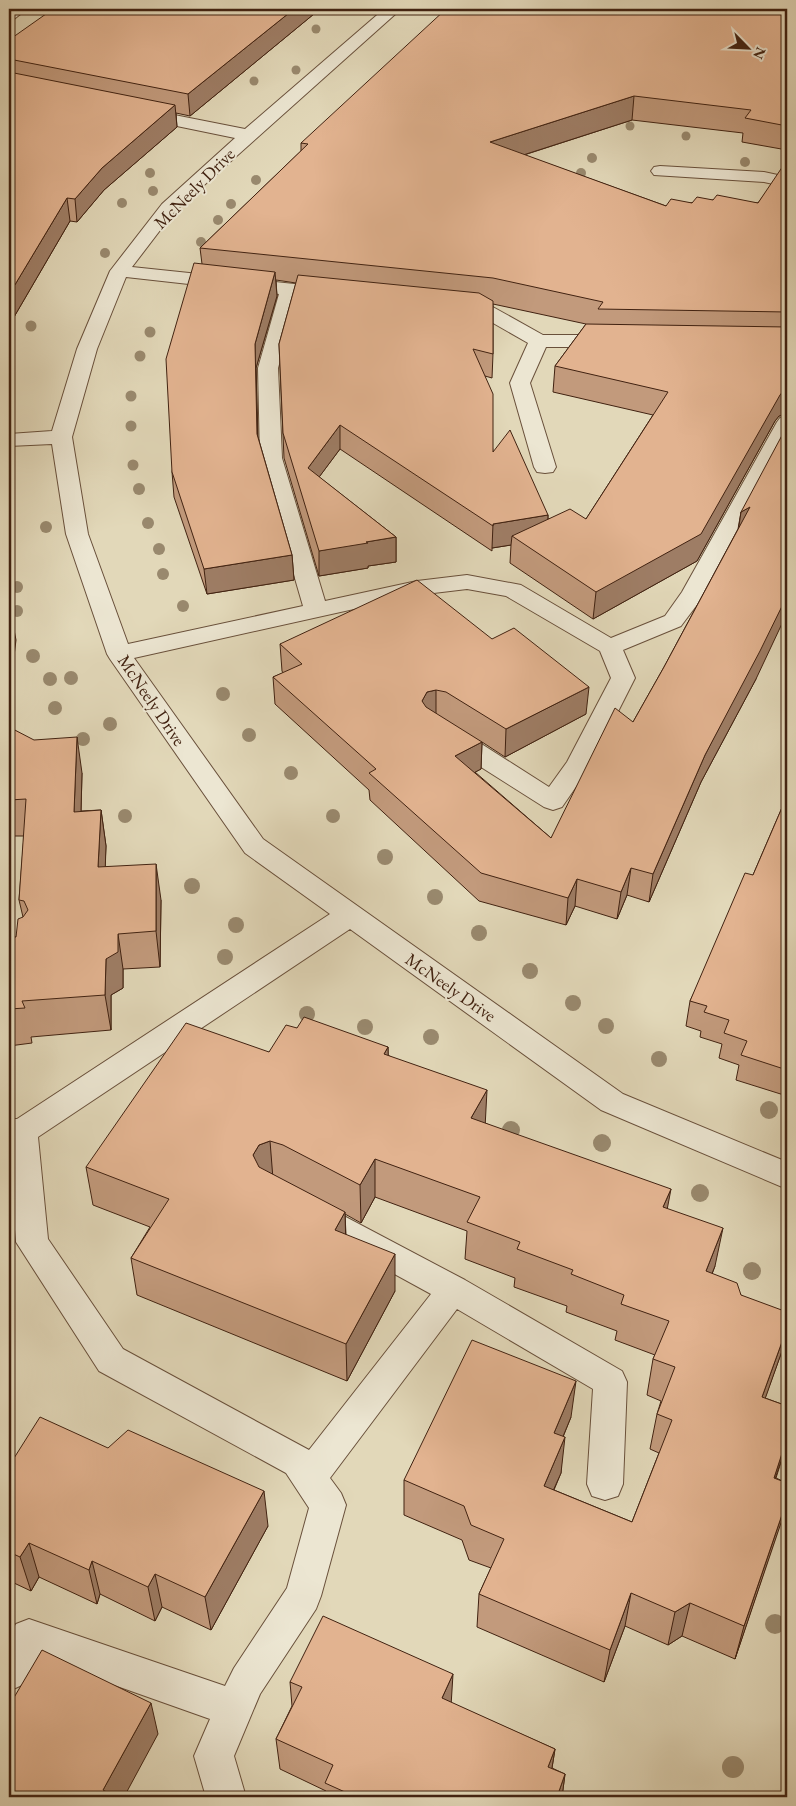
<svg xmlns="http://www.w3.org/2000/svg" width="796" height="1806" viewBox="0 0 796 1806" font-family="'EB Garamond',serif">
<rect width="100%" height="100%" fill="#e2d8b9"/>
<filter id="stains"><feTurbulence type="fractalNoise" baseFrequency=".004" numOctaves="4"/><feColorMatrix values="0 0 0 0 .2 0 0 0 0 .09 0 0 0 0 .02 0 0 0 .5 -.17"/></filter>
<radialGradient id="worn" r=".72"><stop offset=".6" stop-color="#630" stop-opacity="0"/><stop offset="1" stop-color="#630" stop-opacity=".3"/></radialGradient>
<g fill="none" stroke-linecap="round" stroke-linejoin="round">
<!-- minor casing -->
<g stroke="#69503b" stroke-width="2">
<g id="minor">
<path d="M 9,9 L 27,9 L 14,19 L 9,21 Z"/>
<path d="M 384,9 L 401,9 L 174,212 L 132,267 L 332,288 L 339,290 L 342,294 L 339,298 L 332,300 L 298,296 L 278,368 L 282,458 L 325,601 L 417,581 L 467,575 L 521,585 L 611,638 L 665,616 L 682,592 L 777,422 L 780,418 L 787,416 L 787,441 L 705,594 L 681,626 L 623,650 L 635,678 L 591,765 L 562,807 L 553,810 L 544,807 L 440,741 L 436,735 L 440,729 L 449,727 L 458,729 L 549,787 L 567,762 L 611,678 L 600,651 L 506,596 L 467,589 L 417,595 L 134,658 L 263,839 L 623,1094 L 787,1162 L 787,1189 L 601,1110 L 350,929 L 38,1137 L 48,1239 L 123,1349 L 309,1450 L 431,1294 L 301,1223 L 296,1214 L 301,1205 L 312,1201 L 323,1205 L 465,1280 L 622,1371 L 627,1382 L 623,1484 L 618,1496 L 605,1500 L 592,1496 L 587,1484 L 593,1389 L 457,1309 L 330,1478 L 341,1493 L 346,1505 L 321,1596 L 316,1609 L 260,1694 L 234,1756 L 246,1797 L 206,1797 L 194,1756 L 210,1719 L 38,1658 L 22,1685 L 9,1691 L 9,1636 L 16,1624 L 29,1619 L 225,1686 L 234,1668 L 287,1588 L 309,1508 L 286,1473 L 99,1371 L 16,1242 L 9,1156 L 9,1119 L 17,1119 L 330,914 L 245,853 L 110,659 L 107,654 L 66,534 L 52,444 L 9,446 L 9,434 L 52,431 L 77,349 L 110,271 L 162,204 L 235,138 L 133,117 L 131,113 L 133,109 L 139,108 L 245,129 ZM 126,277 L 279,294 L 258,368 L 260,458 L 303,606 L 128,644 L 88,534 L 72,437 L 97,349 Z"/>
<path d="M 660,166 L 764,172 L 787,177 L 787,187 L 764,182 L 654,175 L 651,171 L 654,167 Z"/>
<path d="M 457,301 L 491,306 L 543,335 L 611,335 L 618,337 L 621,341 L 618,345 L 611,347 L 546,347 L 530,383 L 556,467 L 553,472 L 545,473 L 537,472 L 534,467 L 510,383 L 528,343 L 479,315 L 450,311 L 447,307 L 450,303 Z"/>
</g>
</g>
<!-- minor -->
<use href="#minor" fill="#ece6d2" fill-rule="evenodd"/>
</g>
<!-- trees -->
<g fill="#99896e">
<circle cx="316" cy="29" r="4.5"/>
<circle cx="296" cy="70" r="4.5"/>
<circle cx="254" cy="81" r="4.5"/>
<circle cx="630" cy="126" r="4.5"/>
<circle cx="686" cy="136" r="4.5"/>
<circle cx="592" cy="158" r="5"/>
<circle cx="745" cy="162" r="5"/>
<circle cx="150" cy="173" r="5"/>
<circle cx="581" cy="173" r="5"/>
<circle cx="256" cy="180" r="5"/>
<circle cx="153" cy="191" r="5"/>
<circle cx="122" cy="203" r="5"/>
<circle cx="231" cy="204" r="5"/>
<circle cx="218" cy="220" r="5"/>
<circle cx="201" cy="242" r="5"/>
<circle cx="105" cy="253" r="5"/>
<circle cx="31" cy="326" r="5.5"/>
<circle cx="150" cy="332" r="5.5"/>
<circle cx="140" cy="356" r="5.5"/>
<circle cx="131" cy="396" r="5.5"/>
<circle cx="131" cy="426" r="5.5"/>
<circle cx="133" cy="465" r="5.5"/>
<circle cx="139" cy="489" r="6"/>
<circle cx="148" cy="523" r="6"/>
<circle cx="46" cy="527" r="6"/>
<circle cx="159" cy="549" r="6"/>
<circle cx="163" cy="574" r="6"/>
<circle cx="17" cy="587" r="6"/>
<circle cx="183" cy="606" r="6"/>
<circle cx="17" cy="611" r="6"/>
<circle cx="33" cy="656" r="7"/>
<circle cx="71" cy="678" r="7"/>
<circle cx="50" cy="679" r="7"/>
<circle cx="223" cy="694" r="7"/>
<circle cx="55" cy="708" r="7"/>
<circle cx="110" cy="724" r="7"/>
<circle cx="249" cy="735" r="7"/>
<circle cx="83" cy="739" r="7"/>
<circle cx="291" cy="773" r="7"/>
<circle cx="125" cy="816" r="7"/>
<circle cx="333" cy="816" r="7"/>
<circle cx="385" cy="857" r="8"/>
<circle cx="192" cy="886" r="8"/>
<circle cx="435" cy="897" r="8"/>
<circle cx="236" cy="925" r="8"/>
<circle cx="479" cy="933" r="8"/>
<circle cx="225" cy="957" r="8"/>
<circle cx="530" cy="971" r="8"/>
<circle cx="573" cy="1003" r="8"/>
<circle cx="307" cy="1014" r="8"/>
<circle cx="606" cy="1026" r="8"/>
<circle cx="365" cy="1027" r="8"/>
<circle cx="431" cy="1037" r="8"/>
<circle cx="659" cy="1059" r="8"/>
<circle cx="769" cy="1110" r="9"/>
<circle cx="511" cy="1130" r="9"/>
<circle cx="602" cy="1143" r="9"/>
<circle cx="700" cy="1193" r="9"/>
<circle cx="752" cy="1271" r="9"/>
<circle cx="775" cy="1624" r="10"/>
<circle cx="733" cy="1767" r="11"/>
</g>
<!-- wall -->
<g fill="#c29a7c" stroke="#412211" fill-rule="evenodd">
<path d="M 320,9 L 190,116 L 176,113 L 177,127 L 104,190 L 77,222 L 70,221 L 14,317 L 9,331 L 9,40 Z"/>
<path d="M 787,9 L 787,150 L 742,142 L 743,133 L 632,120 L 524,155 L 666,206 L 713,200 L 758,203 L 787,164 L 787,415 L 786,414 L 779,416 L 775,421 L 697,561 L 593,619 L 510,563 L 511,545 L 492,548 L 492,551 L 340,449 L 319,477 L 396,537 L 396,562 L 368,566 L 368,568 L 319,576 L 284,458 L 279,344 L 296,283 L 276,280 L 277,296 L 256,368 L 258,437 L 292,555 L 294,580 L 207,594 L 174,497 L 172,472 L 202,264 L 200,248 L 301,151 L 301,143 ZM 493,304 L 586,324 L 555,366 L 553,392 L 653,415 L 586,519 L 548,519 L 548,515 L 493,452 L 485,376 L 492,378 L 493,354 Z"/>
<path d="M 741,512 L 756,679 L 701,782 L 649,902 L 627,895 L 617,919 L 575,906 L 566,925 L 479,901 L 370,800 L 369,790 L 275,704 L 273,677 L 283,673 L 282,671 L 280,644 L 586,714 L 505,757 L 482,742 L 481,769 L 475,772 L 551,838 L 633,722 L 664,667 L 738,529 Z"/>
<path d="M 9,727 L 82,773 L 81,811 L 101,810 L 106,846 L 105,866 L 161,900 L 160,967 L 123,969 L 123,988 L 111,995 L 111,1030 L 31,1037 L 32,1043 L 9,1046 L 9,938 L 16,937 L 23,917 L 19,900 L 24,836 L 9,836 Z"/>
<path d="M 787,796 L 787,1096 L 736,1080 L 739,1065 L 719,1058 L 722,1044 L 700,1037 L 701,1031 L 686,1026 L 690,1001 L 753,875 Z"/>
<path d="M 297,1028 L 388,1047 L 388,1055 L 485,1123 L 667,1208 L 715,1266 L 712,1274 L 741,1295 L 782,1351 L 765,1398 L 787,1406 L 787,1443 L 776,1478 L 787,1483 L 787,1502 L 735,1659 L 682,1636 L 668,1645 L 625,1626 L 604,1682 L 477,1627 L 479,1594 L 491,1568 L 469,1560 L 462,1540 L 404,1515 L 404,1480 L 571,1417 L 563,1437 L 561,1473 L 554,1490 L 632,1522 L 659,1453 L 650,1449 L 657,1414 L 661,1401 L 647,1395 L 653,1359 L 655,1355 L 615,1340 L 617,1331 L 566,1312 L 567,1306 L 514,1287 L 515,1278 L 465,1259 L 467,1231 L 375,1197 L 361,1223 L 345,1214 L 346,1235 L 395,1291 L 347,1381 L 137,1295 L 131,1258 L 150,1227 L 93,1205 L 86,1167 L 269,1052 Z"/>
<path d="M 9,1466 L 268,1526 L 211,1630 L 162,1607 L 155,1621 L 100,1594 L 97,1604 L 39,1577 L 31,1591 L 14,1583 L 9,1591 Z"/>
<path d="M 290,1682 L 451,1703 L 555,1749 L 552,1768 L 565,1774 L 562,1797 L 326,1797 L 326,1791 L 280,1769 L 276,1739 L 292,1706 Z"/>
</g>
<!-- shaded-wall -->
<g fill="#9e7d65" stroke="#412211">
<path d="M 294,9 L 320,9 L 190,116 L 188,94 Z"/>
<path d="M 634,96 L 632,120 L 489,166 L 490,142 Z"/>
<path d="M 175,105 L 177,127 L 104,190 L 77,222 L 75,199 L 102,168 Z"/>
<path d="M 67,198 L 70,221 L 14,317 L 9,331 L 9,297 L 10,293 Z"/>
<path d="M 275,272 L 277,296 L 256,368 L 258,458 L 257,434 L 255,344 Z"/>
<path d="M 787,389 L 786,414 L 779,416 L 775,421 L 697,561 L 593,619 L 596,592 L 784,390 Z"/>
<path d="M 340,425 L 340,449 L 308,492 L 308,468 Z"/>
<path d="M 750,507 L 737,539 L 741,512 Z"/>
<path d="M 548,515 L 547,540 L 512,536 L 511,545 L 492,548 L 493,524 Z"/>
<path d="M 396,537 L 396,562 L 368,566 L 368,568 L 319,576 L 319,551 L 366,542 Z"/>
<path d="M 292,555 L 294,580 L 207,594 L 204,569 Z"/>
<path d="M 787,596 L 787,613 L 756,679 L 701,782 L 649,902 L 653,874 L 705,755 Z"/>
<path d="M 9,604 L 16,640 L 9,696 Z"/>
<path d="M 589,687 L 586,714 L 505,757 L 506,729 Z"/>
<path d="M 436,690 L 436,717 L 427,719 L 422,701 L 427,692 Z"/>
<path d="M 77,737 L 82,773 L 80,848 L 74,812 Z"/>
<path d="M 482,742 L 481,769 L 455,783 L 455,756 Z"/>
<path d="M 101,810 L 106,846 L 104,903 L 98,867 Z"/>
<path d="M 156,864 L 161,900 L 160,967 L 156,931 Z"/>
<path d="M 631,868 L 627,895 L 617,919 L 621,892 Z"/>
<path d="M 577,879 L 575,906 L 566,925 L 568,898 Z"/>
<path d="M 118,934 L 123,969 L 123,988 L 111,995 L 111,1030 L 105,995 L 106,959 Z"/>
<path d="M 388,1047 L 389,1086 L 384,1054 Z"/>
<path d="M 487,1090 L 485,1128 L 471,1118 Z"/>
<path d="M 270,1141 L 273,1179 L 262,1183 L 253,1155 L 259,1145 Z"/>
<path d="M 375,1159 L 375,1197 L 361,1223 L 360,1185 Z"/>
<path d="M 671,1189 L 664,1226 L 663,1207 Z"/>
<path d="M 345,1212 L 346,1250 L 335,1230 Z"/>
<path d="M 723,1228 L 715,1266 L 698,1309 L 706,1271 Z"/>
<path d="M 395,1254 L 395,1291 L 347,1381 L 346,1344 Z"/>
<path d="M 787,1328 L 787,1333 L 782,1351 L 753,1433 L 762,1397 Z"/>
<path d="M 576,1381 L 571,1417 L 550,1468 L 554,1433 Z"/>
<path d="M 565,1437 L 561,1473 L 540,1520 L 544,1486 Z"/>
<path d="M 787,1438 L 787,1443 L 764,1512 L 774,1478 Z"/>
<path d="M 264,1491 L 268,1526 L 211,1630 L 205,1597 Z"/>
<path d="M 787,1500 L 782,1520 L 735,1659 L 744,1626 Z"/>
<path d="M 29,1543 L 39,1577 L 31,1591 L 20,1557 Z"/>
<path d="M 92,1561 L 100,1594 L 97,1604 L 89,1570 Z"/>
<path d="M 9,1566 L 14,1583 L 9,1591 Z"/>
<path d="M 155,1574 L 162,1607 L 155,1621 L 148,1587 Z"/>
<path d="M 631,1593 L 625,1626 L 604,1682 L 610,1650 Z"/>
<path d="M 690,1603 L 682,1636 L 668,1645 L 675,1612 Z"/>
<path d="M 453,1674 L 451,1706 L 442,1698 Z"/>
<path d="M 151,1703 L 158,1734 L 124,1797 L 105,1797 L 103,1790 Z"/>
<path d="M 555,1749 L 550,1780 L 548,1767 Z"/>
<path d="M 565,1774 L 562,1797 L 557,1797 Z"/>
</g>
<!-- building -->
<g fill="#e2b390" stroke="#412211">
<path d="M 53,9 L 294,9 L 188,94 L 9,59 L 9,40 Z"/>
<path d="M 446,9 L 787,9 L 787,126 L 745,118 L 751,110 L 634,96 L 490,142 L 666,206 L 671,199 L 692,203 L 697,197 L 713,200 L 717,195 L 758,203 L 785,163 L 787,164 L 787,312 L 598,309 L 603,302 L 493,278 L 200,248 L 308,144 L 301,143 Z"/>
<path d="M 9,72 L 175,105 L 102,168 L 75,199 L 67,198 L 10,293 L 9,297 Z"/>
<path d="M 194,263 L 275,272 L 255,344 L 257,434 L 292,555 L 204,569 L 172,472 L 166,359 Z"/>
<path d="M 298,275 L 479,293 L 493,301 L 493,354 L 473,349 L 493,394 L 493,452 L 510,430 L 548,515 L 493,524 L 493,526 L 340,425 L 308,468 L 396,537 L 366,542 L 368,543 L 319,551 L 283,433 L 279,344 Z"/>
<path d="M 586,324 L 787,327 L 787,389 L 784,390 L 780,395 L 701,534 L 596,592 L 512,536 L 570,509 L 586,519 L 668,392 L 555,366 Z"/>
<path d="M 787,426 L 787,596 L 760,651 L 705,755 L 653,874 L 631,868 L 621,892 L 577,879 L 568,898 L 481,873 L 369,773 L 376,769 L 273,677 L 302,664 L 280,644 L 417,580 L 492,639 L 514,628 L 589,687 L 506,729 L 446,692 L 436,690 L 427,692 L 422,701 L 426,707 L 482,742 L 455,756 L 551,838 L 615,708 L 633,722 L 664,667 L 750,507 L 741,512 Z"/>
<path d="M 9,727 L 34,740 L 77,737 L 74,812 L 101,810 L 98,867 L 156,864 L 156,931 L 118,934 L 118,952 L 106,959 L 105,995 L 22,1001 L 25,1008 L 9,1009 L 9,938 L 16,937 L 18,919 L 23,917 L 28,910 L 24,901 L 19,900 L 26,799 L 9,800 Z"/>
<path d="M 787,796 L 787,1070 L 741,1055 L 747,1041 L 724,1033 L 729,1020 L 704,1012 L 707,1006 L 690,1001 L 745,873 L 753,875 Z"/>
<path d="M 304,1017 L 388,1047 L 384,1054 L 487,1090 L 471,1118 L 671,1189 L 663,1207 L 723,1228 L 706,1271 L 737,1283 L 741,1295 L 787,1312 L 787,1328 L 762,1397 L 787,1406 L 787,1438 L 774,1478 L 787,1483 L 787,1500 L 744,1626 L 690,1603 L 675,1612 L 631,1593 L 610,1650 L 479,1594 L 504,1539 L 471,1525 L 464,1506 L 404,1480 L 472,1340 L 576,1381 L 554,1433 L 565,1437 L 544,1486 L 632,1522 L 672,1420 L 657,1414 L 675,1367 L 653,1359 L 669,1321 L 621,1304 L 624,1295 L 571,1274 L 573,1270 L 517,1249 L 520,1242 L 467,1222 L 480,1197 L 375,1159 L 360,1185 L 283,1145 L 270,1141 L 259,1145 L 253,1155 L 259,1167 L 345,1212 L 335,1230 L 395,1254 L 346,1344 L 131,1258 L 169,1199 L 86,1167 L 186,1023 L 269,1052 L 286,1025 L 297,1028 Z"/>
<path d="M 40,1417 L 108,1448 L 128,1430 L 264,1491 L 205,1597 L 155,1574 L 148,1587 L 92,1561 L 89,1570 L 29,1543 L 20,1557 L 9,1552 L 9,1466 Z"/>
<path d="M 323,1616 L 453,1674 L 442,1698 L 555,1749 L 548,1767 L 565,1774 L 557,1797 L 356,1797 L 325,1783 L 333,1765 L 276,1739 L 302,1687 L 290,1682 Z"/>
<path d="M 42,1650 L 151,1703 L 103,1790 L 116,1797 L 9,1797 L 9,1706 Z"/>
</g>
<g text-anchor="middle" dominant-baseline="central" stroke-width="4" stroke-linejoin="round" paint-order="stroke">
<!-- street labels -->
<g font-size="18" fill="#412211" stroke="#ece6d2">
<text transform="translate(194 188) rotate(-45)">McNeely Drive</text>
<text transform="translate(152 700) rotate(56)">McNeely Drive</text>
<text transform="translate(451 987) rotate(35)">McNeely Drive</text>
</g>
</g>
<!-- margin -->
<rect width="796" height="1806" fill="none" stroke="#e2d8b9" stroke-width="30"/>
<rect x="10" y="10" width="776" height="1786" fill="none" stroke="#412211" stroke-width="2.5"/>
<rect x="15" y="15" width="766" height="1776" fill="none" stroke="#412211"/>
<!-- north arrow -->
<g transform="translate(748 48) rotate(114)" stroke="#ece6d2" stroke-width="4" paint-order="stroke">
<path d="M0-4L9 19L0 12L-9 19Z" fill="#412211"/>
<text y="-8" font-size="14" font-weight="bold" text-anchor="middle" fill="#412211">N</text>
</g>
<rect width="100%" height="100%" filter="url(#stains)"/>
<rect width="100%" height="100%" fill="url(#worn)"/>
</svg>
